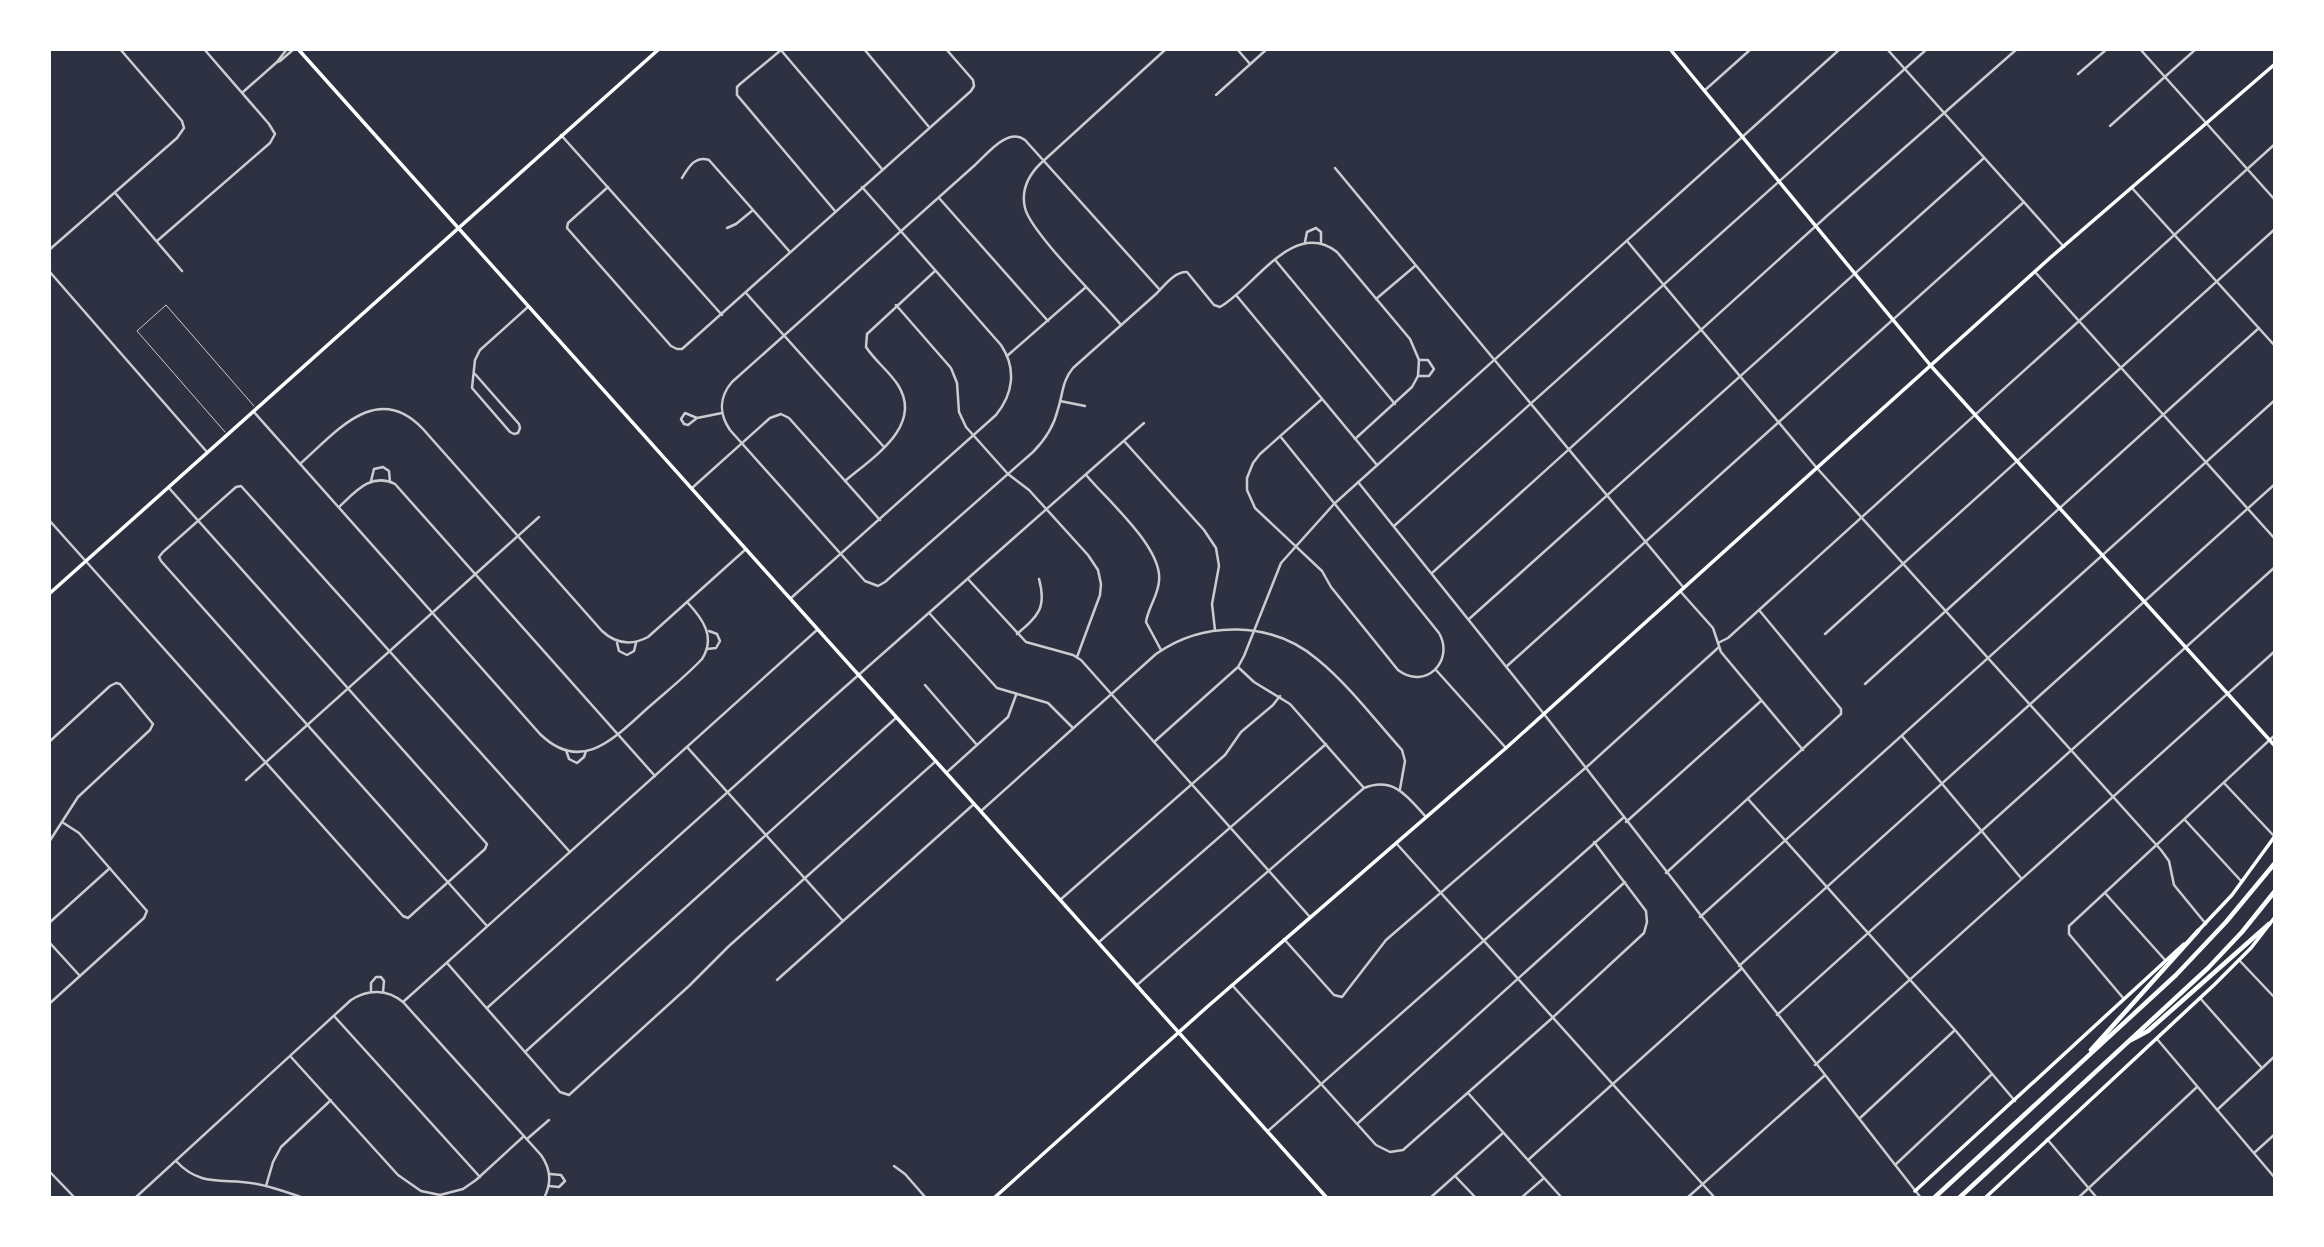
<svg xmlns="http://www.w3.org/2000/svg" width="2324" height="1247" viewBox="0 0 2324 1247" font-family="Montserrat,sans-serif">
<rect width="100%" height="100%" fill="#2d3142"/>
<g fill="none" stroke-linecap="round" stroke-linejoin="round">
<!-- service -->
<path stroke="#caccd0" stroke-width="1" d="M 225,432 L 137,331 L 166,305 L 254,406"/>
<!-- minor -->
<g stroke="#caccd0" stroke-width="2.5">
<path d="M 287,49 L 277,62 L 280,61 L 294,49"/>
<path d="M 780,49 L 882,169"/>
<path d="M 864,49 L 929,127"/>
<path d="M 1237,49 L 1250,64"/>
<path d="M 1887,49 L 2064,247"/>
<path d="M 2140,49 L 2275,200"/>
<path d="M 781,50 L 740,84 L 737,87 L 737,95 L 835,211"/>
<path d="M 2078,74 L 2107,49"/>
<path d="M 1704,91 L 1751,49"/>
<path d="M 243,92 L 277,62"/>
<path d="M 1216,95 L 1267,49"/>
<path d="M 2110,126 L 2196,49"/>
<path d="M 561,135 L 722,315"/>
<path d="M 1335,168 L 1684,588"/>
<path d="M 682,178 C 688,168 695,155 709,160 L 790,252"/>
<path d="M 608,187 L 568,223 L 567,228 L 671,346 L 677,349 L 682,349 L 971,91 L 974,86 L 973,80 L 946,49"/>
<path d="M 2132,188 L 2275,346"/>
<path d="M 116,194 L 182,271"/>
<path d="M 939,198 L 1048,321"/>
<path d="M 727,228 L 736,224 L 753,210"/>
<path d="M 157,241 L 270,143 L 275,134 L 269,124 L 204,49"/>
<path d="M 1627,241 L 1816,467 L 2161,850 L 2169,861 L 2174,885 L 2206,924"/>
<path d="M 1305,242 L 1307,232 L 1316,228 L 1321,232 L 1321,243"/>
<path d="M 49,250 L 177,138 L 184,128 L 182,121 L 120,49"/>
<path d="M 1276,261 L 1395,404"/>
<path d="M 49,271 L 207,452"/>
<path d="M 2035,272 L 2275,539"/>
<path d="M 1160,290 L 1025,140 C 1008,127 987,154 975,165 L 732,382 C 719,397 719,414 730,430 L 865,581 L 878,586 L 885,582 L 1033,452 C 1045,440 1054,426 1058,409 C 1063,394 1062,381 1073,368 L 1156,294 C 1164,286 1175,271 1187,272 L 1214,305 L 1220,307 C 1255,287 1293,218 1337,252 L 1410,339 L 1419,360 L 1418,376 L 1412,387 L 1355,439"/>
<path d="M 746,293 L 884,447"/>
<path d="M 1236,295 L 1377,465"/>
<path d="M 1376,299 L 1415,266"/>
<path d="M 896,305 L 951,368 L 957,383 L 959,412 L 966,427 L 1008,474 L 1029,490 L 1088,555 L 1098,570 L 1101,584 L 1100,595 L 1077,657"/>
<path d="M 1121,325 C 1101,301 1031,233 1025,208 C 1021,191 1028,176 1040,164 L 1166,49"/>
<path d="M 1007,356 L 1086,287"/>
<path d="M 475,374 L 519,424 L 520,428 L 518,433 L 514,434 L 510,432 L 472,388 L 475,360 L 480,350 L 529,306"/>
<path d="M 1418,376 L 1429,376 L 1434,369 L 1428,360 L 1419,360"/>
<path d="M 1060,401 L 1085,406"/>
<path d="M 254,412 L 540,734 C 583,776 617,735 650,706 C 667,691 686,676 702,659 C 716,637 703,619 687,602"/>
<path d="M 697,418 L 688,425 L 684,424 L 681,419 L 685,413 L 697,418 L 722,413"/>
<path d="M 1280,436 L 1439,633 C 1455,661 1425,691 1398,670 L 1331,587 L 1322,571 L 1255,508 L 1247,490 L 1247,478 L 1253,463 L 1260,454 L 1322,399"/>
<path d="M 1125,442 L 1204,530 L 1216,548 L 1219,566 L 1212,604 L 1215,630"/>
<path d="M 300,464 C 336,432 377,380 423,429 L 602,631 C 616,644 631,646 648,637 L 746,549"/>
<path d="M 1087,476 C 1108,501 1163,548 1159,581 C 1158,596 1148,608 1146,622 L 1161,650"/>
<path d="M 371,481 L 374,469 L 383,467 L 389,471 L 390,482"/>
<path d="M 845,481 C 872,458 924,426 898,385 C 889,371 875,361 866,347 L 867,334 L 935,271"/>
<path d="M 1358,482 L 1544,714"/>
<path d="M 692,488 L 770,418 L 781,414 L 789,418 L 880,520"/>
<path d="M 339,507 C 355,492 371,472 395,484 L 655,776"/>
<path d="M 49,520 L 403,916 L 408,918 L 485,849 L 487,844 L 169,488"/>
<path d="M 1394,526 L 1927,49"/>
<path d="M 1432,573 L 1828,215 L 2017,49"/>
<path d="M 968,579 L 1026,642 L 1073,655 L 1081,660 L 1310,917"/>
<path d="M 1680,591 L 1713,628 L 1721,652 L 1803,750"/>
<path d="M 791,598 L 996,415 C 1013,394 1017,369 1001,345 L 862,187"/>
<path d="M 930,614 L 997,688 L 1048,703 L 1073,728"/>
<path d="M 1469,619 L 1984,158"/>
<path d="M 1017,634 C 1038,616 1047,608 1039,579"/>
<path d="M 1825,634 L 2275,229"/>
<path d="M 617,643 L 619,651 L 627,655 L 634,651 L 636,643"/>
<path d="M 1718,643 L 1728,638 L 2275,144"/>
<path d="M 707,649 L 716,648 L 720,641 L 717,634 L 709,631"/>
<path d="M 1507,666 L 2024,202"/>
<path d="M 1239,668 L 1254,682 L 1290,704 L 1364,788"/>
<path d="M 1436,670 L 1506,748"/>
<path d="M 1865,684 L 2259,328"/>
<path d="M 925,685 L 977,745"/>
<path d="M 1902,736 L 2021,878"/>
<path d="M 49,742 L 110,686 L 116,683 L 120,684 L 153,724 L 150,730 L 78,797 L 49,842"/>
<path d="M 1154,742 L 1238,667 L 1244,656 L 1281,563 L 1334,504 L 1840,49"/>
<path d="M 687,747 L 843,921"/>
<path d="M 566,750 L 569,759 L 577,763 L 584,757 L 586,751"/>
<path d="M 946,773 L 1008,717 L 1016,695"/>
<path d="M 246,780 L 539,517"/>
<path d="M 2224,783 L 2274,836"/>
<path d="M 1748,799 L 1955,1030 L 2015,1101"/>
<path d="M 981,811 L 1156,654 C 1204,620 1272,621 1317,659 C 1349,685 1375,720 1402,750 L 1405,761 L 1400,789"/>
<path d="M 2185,820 L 2242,882"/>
<path d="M 1626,822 L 1761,701"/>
<path d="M 1396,843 L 1715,1198"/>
<path d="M 1666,873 L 1841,714 L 1841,709 L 1759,610"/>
<path d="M 2105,893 L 2166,961"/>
<path d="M 1060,900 L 1225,755 L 1241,732 L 1273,705 L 1280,696"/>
<path d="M 1700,917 L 2275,400"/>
<path d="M 49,923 L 110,868"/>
<path d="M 487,926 L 161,561 L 159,557 L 163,552 L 236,487 L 241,486 L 570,852"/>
<path d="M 1284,939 L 1334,995 L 1342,997 L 1386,940 L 1590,764 L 1719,647"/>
<path d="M 49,942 L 80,976"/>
<path d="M 1099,942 L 1326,744"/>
<path d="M 2239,960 L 2275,998"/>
<path d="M 447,963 L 560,1092 L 569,1095 L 689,986 L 729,946 L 936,761"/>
<path d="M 1739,966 L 2275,484"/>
<path d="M 777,980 L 974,804"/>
<path d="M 1137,985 L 1364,788 C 1394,776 1408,797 1426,817"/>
<path d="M 1232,985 L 1376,1145 L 1390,1152 L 1403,1150 L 1550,1020 L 1644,933 L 1647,922 L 1646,911 L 1594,842"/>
<path d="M 371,991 L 371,983 L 376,977 L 381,977 L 384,981 L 383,992"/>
<path d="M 2200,998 L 2262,1068"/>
<path d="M 2124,999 L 2069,934 L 2069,926 L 2275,735"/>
<path d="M 403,1002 L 817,630"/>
<path d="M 49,1004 L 144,918 L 147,911 L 79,833 L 62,822"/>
<path d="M 487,1008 L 837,694 L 1144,423"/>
<path d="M 1777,1015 L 2275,567"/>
<path d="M 334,1016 L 480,1177"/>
<path d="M 2157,1039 L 2275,1178"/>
<path d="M 525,1052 L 897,717"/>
<path d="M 291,1057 L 398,1175 L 421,1191 L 440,1195 L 463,1189 L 476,1180 L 524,1136"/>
<path d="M 1815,1065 L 2275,651"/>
<path d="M 1468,1093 L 1562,1198"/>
<path d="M 2217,1110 L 2275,1056"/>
<path d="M 1860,1118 L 1955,1030"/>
<path d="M 1357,1124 L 1625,882"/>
<path d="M 1269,1130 L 1623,818"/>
<path d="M 527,1139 L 549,1120"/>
<path d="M 2047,1139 L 2097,1198"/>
<path d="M 2254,1153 L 2275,1134"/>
<path d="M 1528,1160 L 1741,969"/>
<path d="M 176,1161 C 202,1189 225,1177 257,1184 C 273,1187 289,1193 304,1198"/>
<path d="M 1895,1165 L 1992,1074"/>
<path d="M 894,1166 L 905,1174 L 926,1198"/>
<path d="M 49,1171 L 75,1198"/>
<path d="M 1455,1176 L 1476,1198"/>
<path d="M 266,1186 L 273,1162 L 281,1147 L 331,1100"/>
<path d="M 549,1186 L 559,1187 L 565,1181 L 561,1175 L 550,1174"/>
<path d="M 135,1198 L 351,1000 C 368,989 387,989 403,1002 L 541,1155 C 551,1169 552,1183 544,1198"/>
<path d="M 1430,1198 L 1503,1133"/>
<path d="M 1521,1198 L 1544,1178"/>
<path d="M 1687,1198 L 1824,1076"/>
<path d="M 2078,1198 L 2197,1087"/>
</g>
<!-- tertiary -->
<path stroke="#caccd0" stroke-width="2.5" d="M 1544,714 L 1921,1198"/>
<!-- secondary -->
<g stroke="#fff" stroke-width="3.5">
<path d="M 298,49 L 1327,1198"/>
<path d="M 1670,49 L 1931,366 L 2275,746"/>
<path d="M 49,594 L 659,49"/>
<path d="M 2197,932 L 2232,895 L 2275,836"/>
<path d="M 1915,1191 L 2184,944"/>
<path d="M 994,1198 L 1207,1007 L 1506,748 L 2051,257 L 2275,64"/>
<path d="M 1985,1198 L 2214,985 L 2251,948 L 2275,917"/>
</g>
<!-- motorway -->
<g stroke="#fff" stroke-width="4.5">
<path d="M 2131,1040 L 2148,1031 L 2269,924"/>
<path d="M 2091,1050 L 2198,931"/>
<path d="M 1934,1198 L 2176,975 L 2226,922 L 2275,863"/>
<path d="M 1959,1198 L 2208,968 L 2242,932 L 2275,891"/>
</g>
</g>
<!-- border -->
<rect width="2324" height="1247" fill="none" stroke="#ffffff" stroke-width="102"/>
</svg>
